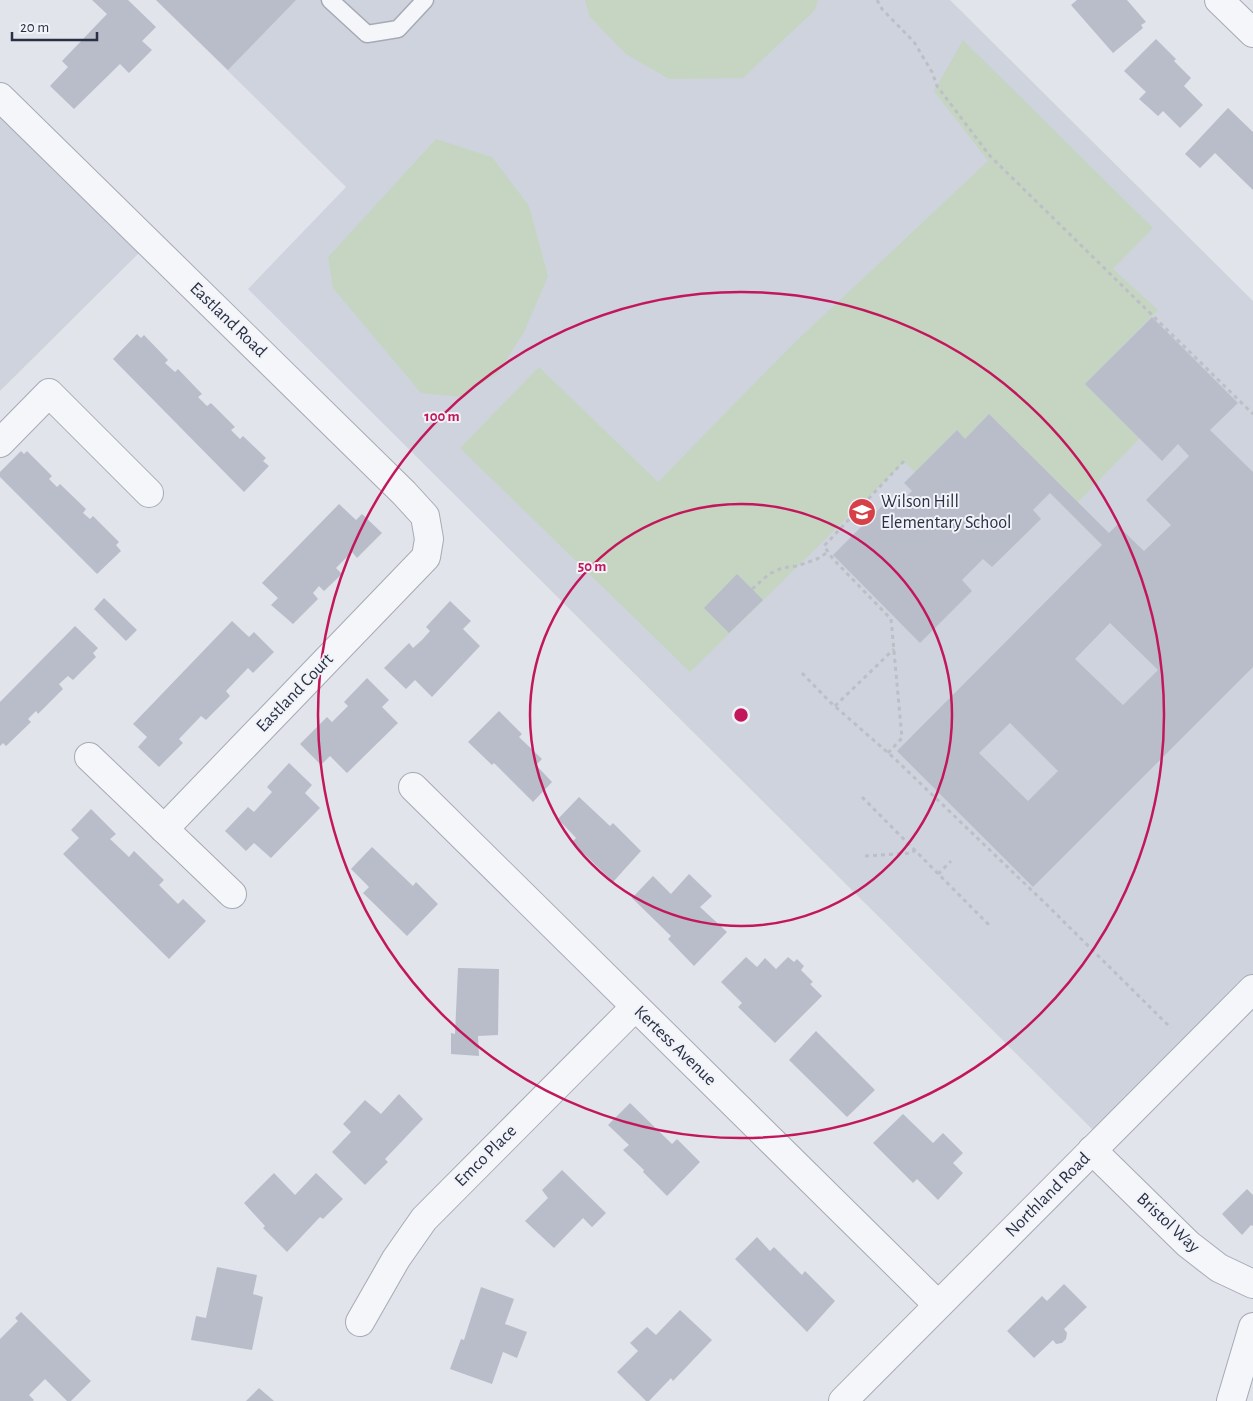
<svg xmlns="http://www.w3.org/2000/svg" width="1253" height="1401" viewBox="0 0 1253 1401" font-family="'Alegreya Sans',sans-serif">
<rect width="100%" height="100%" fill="#e2e4eb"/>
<!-- built -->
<g fill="#cfd3dd">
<path d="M 156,0 L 950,0 L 1253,301 L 1253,989 L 1103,1140 L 248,289 L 346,187 Z"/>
<path d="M 0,97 L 149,243 L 0,391 Z"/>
</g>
<!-- green -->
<g fill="#c5d5c2">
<path d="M 585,0 L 818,0 L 815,10 L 743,78 L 669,79 L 626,54 L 590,17 Z"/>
<path d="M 963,40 L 1153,228 L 1113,269 L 1158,310 L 1085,384 L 1140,438 L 1078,502 L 989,414 L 965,439 L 957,430 L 915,472 L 904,462 L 690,672 L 460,448 L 539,367 L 658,482 L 791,346 L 988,161 L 934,91 Z"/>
<path d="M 436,139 L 492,157 L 529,206 L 548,276 L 524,332 L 498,373 L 460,397 L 421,393 L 333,288 L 328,257 Z"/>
</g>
<!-- building -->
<g fill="#b8bdc9" fill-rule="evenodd">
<path d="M 92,0 L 128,0 L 156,27 L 142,41 L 152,50 L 129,73 L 120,64 L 74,109 L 50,86 L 68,67 L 62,61 L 107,14 Z"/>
<path d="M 156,0 L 296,0 L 228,70 Z"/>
<path d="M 1077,0 L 1127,0 L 1146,22 L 1141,25 L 1143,28 L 1113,53 L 1071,5 Z"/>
<path d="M 1156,39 L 1176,59 L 1174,61 L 1191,78 L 1184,86 L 1203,105 L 1180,128 L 1163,111 L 1158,116 L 1139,99 L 1146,92 L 1124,71 Z"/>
<path d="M 1228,108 L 1253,132 L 1253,190 L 1215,153 L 1200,168 L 1185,154 Z"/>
<path d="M 1152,317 L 1238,403 L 1210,430 L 1253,472 L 1253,667 L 1033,887 L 897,751 L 1102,545 L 1050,493 L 1033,510 L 1041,519 L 992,567 L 983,559 L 962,580 L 972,591 L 920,643 L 833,555 L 886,502 L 894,509 L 912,491 L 904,483 L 957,430 L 965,439 L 989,414 L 1109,533 L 1117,525 L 1144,551 L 1171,525 L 1146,500 L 1189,456 L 1178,444 L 1162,461 L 1085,384 ZM 1110,623 L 1158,670 L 1123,705 L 1075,659 ZM 1010,723 L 1058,771 L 1028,801 L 979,753 Z"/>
<path d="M 137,334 L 141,338 L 144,335 L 168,360 L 165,363 L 175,372 L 178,369 L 202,394 L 198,397 L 207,406 L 211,403 L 235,427 L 231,430 L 240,439 L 243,436 L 266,458 L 263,461 L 269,466 L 244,492 L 113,359 Z"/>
<path d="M 21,451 L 24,454 L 27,451 L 52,476 L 49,479 L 57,487 L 60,484 L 86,509 L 83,513 L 90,519 L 93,516 L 119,542 L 116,545 L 121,551 L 97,574 L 0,477 L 0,472 Z"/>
<path d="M 339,504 L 356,520 L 362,514 L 382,533 L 357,558 L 352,552 L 336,568 L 342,574 L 324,591 L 319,586 L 313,593 L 318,599 L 293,624 L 271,605 L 278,598 L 262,583 Z"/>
<path d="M 737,574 L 763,600 L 729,633 L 704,608 Z"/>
<path d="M 104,598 L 137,630 L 126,641 L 94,609 Z"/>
<path d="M 450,601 L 471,621 L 463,629 L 480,646 L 432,697 L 415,680 L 406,689 L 384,668 L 409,643 L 413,648 L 422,640 L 430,631 L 426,627 Z"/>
<path d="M 232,621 L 249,637 L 254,632 L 274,652 L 253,673 L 248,668 L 226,691 L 230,696 L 206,720 L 201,716 L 179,739 L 183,743 L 159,767 L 138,747 L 147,737 L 133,724 Z"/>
<path d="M 75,626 L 98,648 L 93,653 L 96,657 L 73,680 L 68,676 L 59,684 L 63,689 L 38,714 L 36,711 L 28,719 L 31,722 L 6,746 L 3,743 L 0,746 L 0,702 Z"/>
<path d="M 367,678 L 389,700 L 382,707 L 398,723 L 347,773 L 330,756 L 321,765 L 300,744 L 327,717 L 332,722 L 348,706 L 344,702 Z"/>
<path d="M 499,711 L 522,734 L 519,737 L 542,759 L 536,765 L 552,782 L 533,802 L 494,763 L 492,765 L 468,742 Z"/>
<path d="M 289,763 L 312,785 L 305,793 L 320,808 L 271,858 L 254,843 L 246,851 L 225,831 L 248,807 L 254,812 L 272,792 L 267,787 Z"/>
<path d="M 579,797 L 610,826 L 613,823 L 641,851 L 613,882 L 572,842 L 576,838 L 558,819 Z"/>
<path d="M 91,809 L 116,834 L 110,839 L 129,857 L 134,851 L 164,880 L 159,885 L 178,904 L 183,899 L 206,921 L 169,959 L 63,854 L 79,838 L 71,830 Z"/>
<path d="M 372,847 L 413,886 L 416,882 L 438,904 L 407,936 L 363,893 L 369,887 L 351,869 Z"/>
<path d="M 689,874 L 712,896 L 700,907 L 727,932 L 694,966 L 668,939 L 671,936 L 632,898 L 653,876 L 671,894 Z"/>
<path d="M 746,957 L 757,967 L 765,958 L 776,969 L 788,957 L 794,962 L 797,959 L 804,966 L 801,970 L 813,982 L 810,984 L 822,996 L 775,1043 L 738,1007 L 742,1003 L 721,982 Z"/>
<path d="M 458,968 L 499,969 L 498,1035 L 478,1036 L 479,1056 L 451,1054 L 451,1033 L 455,1034 Z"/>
<path d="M 816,1031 L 875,1090 L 847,1117 L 789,1060 Z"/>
<path d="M 399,1094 L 423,1119 L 385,1159 L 388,1162 L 365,1185 L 332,1152 L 351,1132 L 343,1124 L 365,1100 L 381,1114 Z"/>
<path d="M 630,1103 L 672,1144 L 677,1139 L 700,1162 L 667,1196 L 643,1172 L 644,1170 L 623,1150 L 629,1145 L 608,1125 Z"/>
<path d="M 903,1114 L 933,1143 L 943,1133 L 963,1153 L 953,1163 L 963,1173 L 938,1200 L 917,1179 L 913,1183 L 873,1143 Z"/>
<path d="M 562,1170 L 606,1213 L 592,1227 L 583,1218 L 554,1248 L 525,1221 L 548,1198 L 542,1190 Z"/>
<path d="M 274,1173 L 295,1195 L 316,1173 L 343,1199 L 323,1219 L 320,1217 L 287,1252 L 263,1228 L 265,1226 L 244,1203 Z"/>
<path d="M 1247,1189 L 1253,1195 L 1253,1226 L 1251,1225 L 1242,1235 L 1222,1214 Z"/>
<path d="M 757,1237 L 770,1251 L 774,1247 L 802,1275 L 805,1271 L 835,1301 L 807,1332 L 735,1259 Z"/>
<path d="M 217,1267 L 257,1275 L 253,1294 L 263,1297 L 252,1350 L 191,1340 L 196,1316 L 206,1318 Z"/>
<path d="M 1064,1284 L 1087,1307 L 1064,1329 L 1067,1333 L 1066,1339 L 1062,1343 L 1056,1344 L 1053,1340 L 1034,1358 L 1007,1331 L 1042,1296 L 1047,1301 Z"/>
<path d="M 481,1287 L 514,1299 L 505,1324 L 527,1332 L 517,1358 L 503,1352 L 492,1384 L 450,1369 L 461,1339 L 464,1340 Z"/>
<path d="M 680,1310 L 712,1340 L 673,1381 L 671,1378 L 649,1401 L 646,1401 L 617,1372 L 638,1351 L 630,1343 L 647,1327 L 656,1335 Z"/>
<path d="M 21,1312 L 91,1381 L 71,1401 L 67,1401 L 45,1379 L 29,1395 L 34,1400 L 33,1401 L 0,1401 L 0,1339 L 18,1321 L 15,1318 Z"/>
<path d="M 259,1388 L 274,1401 L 246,1401 Z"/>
</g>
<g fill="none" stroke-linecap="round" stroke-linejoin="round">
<!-- service casing -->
<g stroke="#a7aab6" stroke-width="19">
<path id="service" d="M 330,0 L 367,34 L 398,29 L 425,0"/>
</g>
<!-- minor casing -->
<g stroke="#a7aab6" stroke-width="30">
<g id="minor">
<path d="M 1219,0 L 1253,33"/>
<path d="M 0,97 L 404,493 L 425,516 L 429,539 L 426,557 L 164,829"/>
<path d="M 0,443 L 49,393 L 149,493"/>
<path d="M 89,757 L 232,894"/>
<path d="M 413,787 L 938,1305"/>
<path d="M 1092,1150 L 1188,1244 L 1219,1268 L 1253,1284"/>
<path d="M 360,1322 L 396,1259 L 424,1219 L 635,1007"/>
<path d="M 843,1401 L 1253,989"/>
<path d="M 1231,1401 L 1253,1327"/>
</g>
</g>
<!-- path -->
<g stroke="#bcbfc6" stroke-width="3" stroke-dasharray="4 4" stroke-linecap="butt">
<path d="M 877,0 L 882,9 L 914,42 L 932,72 L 937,86 L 990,156 L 1253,414"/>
<path d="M 752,589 L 769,574 L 782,568 L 797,566 L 817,559 L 828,552"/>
<path d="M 802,673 L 830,702 L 894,758 L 1046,904 L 1171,1028"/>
<path d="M 835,706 L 894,649"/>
<path d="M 888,753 L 902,738 L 891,619 L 833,559 L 824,546 L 904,461"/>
<path d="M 862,797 L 991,927"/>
<path d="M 865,856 L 912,853 L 915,850"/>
<path d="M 938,874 L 951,861"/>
</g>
<!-- service -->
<use href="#service" stroke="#f5f6f9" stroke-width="16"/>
<!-- minor -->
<use href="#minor" stroke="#f5f6f9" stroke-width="28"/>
</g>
<!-- distance rings -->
<g fill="none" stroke="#c2185b" stroke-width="2.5">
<circle cx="741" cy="715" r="211"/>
<circle cx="741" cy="715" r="423"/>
</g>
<!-- icons -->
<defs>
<g id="school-disc" transform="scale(1.4375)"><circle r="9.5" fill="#d64047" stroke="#f1f3f8"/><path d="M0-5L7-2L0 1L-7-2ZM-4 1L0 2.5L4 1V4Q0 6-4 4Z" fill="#fff"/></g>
</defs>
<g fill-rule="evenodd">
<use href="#school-disc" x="862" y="512"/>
</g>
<g text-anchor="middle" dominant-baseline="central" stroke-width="4" stroke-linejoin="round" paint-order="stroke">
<!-- street labels -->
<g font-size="18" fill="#293044" stroke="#f1f3f8">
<text transform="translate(228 320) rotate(44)">Eastland Road</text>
<text transform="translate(295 693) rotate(-46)">Eastland Court</text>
<text transform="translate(675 1046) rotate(44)">Kertess Avenue</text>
<text transform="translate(486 1156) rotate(-45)">Emco Place</text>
<text transform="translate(1048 1195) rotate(-45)">Northland Road</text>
<text transform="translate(1168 1223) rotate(43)">Bristol Way</text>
</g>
<!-- poi labels -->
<g font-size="18" fill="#293044" stroke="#f1f3f8" text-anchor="start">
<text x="881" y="502">Wilson Hill<tspan x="881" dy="21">Elementary School</tspan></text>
</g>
</g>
<circle cx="741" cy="715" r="8" fill="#c2185b" stroke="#f1f3f8" stroke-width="2.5"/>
<g font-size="15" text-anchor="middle" font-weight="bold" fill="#c2185b" stroke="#f1f3f8" stroke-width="4" stroke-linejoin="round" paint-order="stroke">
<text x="442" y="421">100 m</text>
<text x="592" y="571">50 m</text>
</g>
<!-- scale -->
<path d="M12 32v8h85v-8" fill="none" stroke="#293044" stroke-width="2.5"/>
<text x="20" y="32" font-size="15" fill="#293044" stroke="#f1f3f8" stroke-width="4" paint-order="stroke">20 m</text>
</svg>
